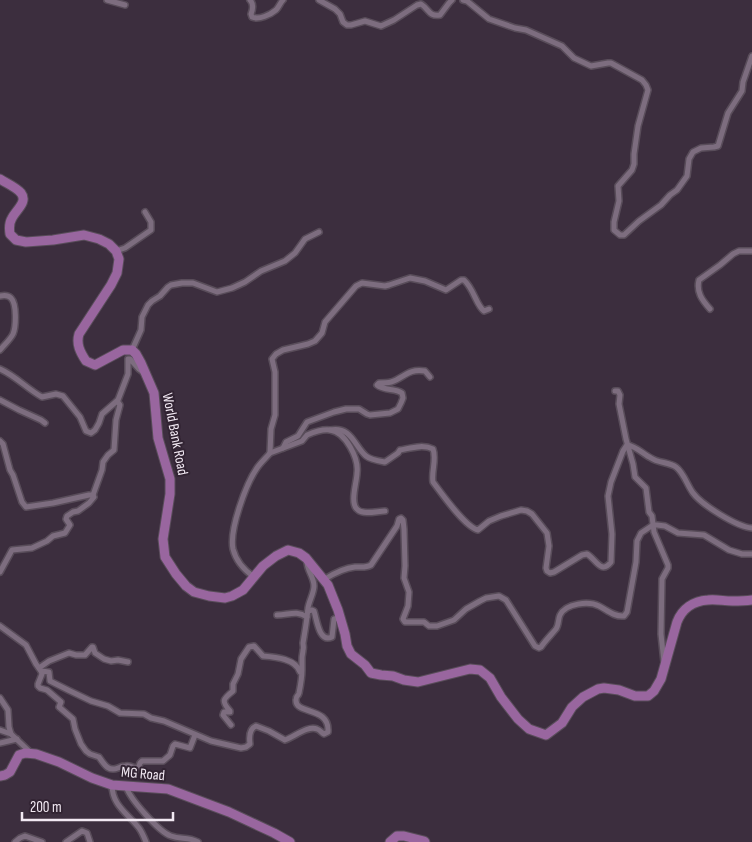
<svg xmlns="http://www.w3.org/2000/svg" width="752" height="842" viewBox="0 0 752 842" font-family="'Sofia Sans Condensed',sans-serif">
<rect width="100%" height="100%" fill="#3c2e3e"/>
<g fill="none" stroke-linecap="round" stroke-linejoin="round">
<!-- street casing -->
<g stroke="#594d5a" stroke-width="8">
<g id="street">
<path d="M 107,0 L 125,5"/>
<path d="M 250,0 C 254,4 253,9 251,14 L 252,17 C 259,20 270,15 276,10 C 279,7 280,3 283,0"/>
<path d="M 319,0 L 335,9 L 340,14 L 343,22 L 347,25 L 351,25 L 365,21 L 381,26 L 394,20 L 417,5 L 421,4 C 429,9 429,17 440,15 L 449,3 L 452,0"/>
<path d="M 463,0 L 467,1 L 489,19 L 515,28 L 526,30 L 562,46 L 574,58 L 591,66 L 608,63 L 611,63 L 642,80 L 646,85 L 648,90 L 638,126 L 634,154 L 634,164 L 632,170 L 618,186 L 619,201 L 614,222 L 614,230 L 620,235 L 624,235 L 639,221 L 661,205 L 670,195 L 677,190 L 687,176 L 689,159 L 693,152 L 701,148 L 714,147 L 718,146 L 728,113 L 742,91 L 743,82 L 752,56"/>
<path d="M 116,251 L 125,248 L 151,230 L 151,222 L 145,212"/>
<path d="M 0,296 C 4,295 8,295 11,298 C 17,304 16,327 13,334 C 10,340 4,345 0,350"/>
<path d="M 710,309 C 702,300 696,292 699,280 L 720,265 L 733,254 L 739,251 L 752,251"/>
<path d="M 132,350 L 141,330 L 142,317 L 148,305 L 152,301 L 160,296 L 168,287 L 171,285 L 182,283 L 193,283 L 217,292 L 232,288 L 245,282 L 261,271 L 285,261 L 295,253 L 305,239 L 319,232"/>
<path d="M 0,369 C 16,376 27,389 42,397 L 56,394 L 63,396 L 80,417 L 86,431 L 91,433 L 95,430 L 99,423 L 102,414 L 118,400 L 128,374 L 128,359 L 130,359 L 139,369 L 143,372"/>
<path d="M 615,391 L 618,391 L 620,395 L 619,404 L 626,439 L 633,464 L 635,477 L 646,488 L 649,512 L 652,516 L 654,532 L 668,565 L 668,568 L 662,579 L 661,634 L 664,662"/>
<path d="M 0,400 L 19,410 L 41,420 L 45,423"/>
<path d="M 330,430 C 352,426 354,446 366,456 C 371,460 379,461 385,462 L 398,453 L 400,450 C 411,448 423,444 433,449 C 437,459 431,472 433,482 C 442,494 465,527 478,530 L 489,521 L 501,516 L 521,510 L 527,511 L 532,514 L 547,533 L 549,546 L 546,568 L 547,571 L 550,573 L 554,572 L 582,555 L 587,554 C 596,559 601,575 611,562 L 612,534 L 608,496 L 611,482 L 623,451 L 627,445 C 636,446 643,454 651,458 C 658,463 669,462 676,467 C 684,473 687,485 693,493 C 702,505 737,527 752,528"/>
<path d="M 0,441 L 3,444 L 10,470 L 13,475 L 22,502 L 26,507 L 53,503 L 89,495 L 93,495 L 94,497 L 89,503 L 78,511 L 73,512 L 67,516 L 66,519 L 70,525 L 65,533 L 53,536 L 47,541 L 32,548 L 12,550 L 0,572"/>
<path d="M 283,448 L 286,442 L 298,436 L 307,422 L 334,412 L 346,409 L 359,409 L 367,414 L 370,415 L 390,413 L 398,409 L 401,403 L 403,398 L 402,393 C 395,388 384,391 377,385 L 379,383 C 383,383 387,383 391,382 C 404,378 408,368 425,371 L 430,377"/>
<path d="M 270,453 L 302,441 L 307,435 C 314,432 323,429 330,430 C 346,432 359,459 357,473 C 357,482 349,504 358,510 C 364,515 378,511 385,511"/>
<path d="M 93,495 L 102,470 L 103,462 L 108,455 L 114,450 L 116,420 L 120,405 L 117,401"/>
<path d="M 254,577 C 244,570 236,561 233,549 C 229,530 246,484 257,468 C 261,462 266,458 270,453 L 271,429 L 275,415 L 275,372 L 272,359 L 276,354 L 283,350 L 308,344 L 315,341 L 322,333 L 325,322 L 356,286 L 362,283 L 385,286 L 389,285 L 410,278 L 425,281 L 446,290 L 461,280 L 464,280 C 474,289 476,305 484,311 L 489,309"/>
<path d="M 325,579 C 333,574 345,568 355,567 C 362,567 366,568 371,565 L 397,526 L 399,519 L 401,518 L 403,520 L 404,529 L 405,566 L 404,578 L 409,592 L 408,606 L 403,619 L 405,622 L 424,622 L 429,626 L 437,626 L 454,620 L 466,609 L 480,601 L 486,598 L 499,596 L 506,600 L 535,646 L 539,648 L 541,647 C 545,641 551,635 556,629 C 559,625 558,619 560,615 C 566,603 589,601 599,606 C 607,610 614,617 624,616 L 627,612 L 636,562 L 637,541 L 641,533 L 653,525 L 657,525 L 665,526 L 678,533 L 704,535 L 729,550 L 742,554 L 752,554"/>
<path d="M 308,611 L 312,610 L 314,611 C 317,620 319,643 332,637 L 334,619 L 339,618"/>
<path d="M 277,615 C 289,615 296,610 307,617"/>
<path d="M 0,626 L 26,645 L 36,664 L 41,671 L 49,672 L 50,681 L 68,690 L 91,701 L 108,706 L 120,713 L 144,714 L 151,718 L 164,721 L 211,741 L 241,748 L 246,747 L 250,744 C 249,737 249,729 256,726 L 269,731 L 285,740 C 294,737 308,725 317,729 C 320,730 322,733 324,734 L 328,732 C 330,706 295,715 296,700 C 296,695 298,697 299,693 C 300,688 302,675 302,670 C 302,666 302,662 302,658 C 302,655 303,653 303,650 C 304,648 303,645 303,643 C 305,631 307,620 308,608 C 309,601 314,593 314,586 C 314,576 306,570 307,560"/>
<path d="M 39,668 L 49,661 L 69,653 L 76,655 L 85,655 L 92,647 L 93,647 L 95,653 L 104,659 L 111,661 L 118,660 L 128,662"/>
<path d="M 41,671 L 42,674 L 38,684 L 38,686 L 40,688 L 47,690 L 61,702 L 59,707 L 73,719 L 75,729 L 81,744 L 86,751 L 90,754 L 99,757 C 104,764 108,772 118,768 C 124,766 120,766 126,766 C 130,765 134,768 138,769 L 140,763 L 142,761 L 163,761 L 170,755 L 173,746 L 175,744 L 190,748 L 195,735"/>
<path d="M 0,698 L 8,710 L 9,727 L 11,734 L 30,752"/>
<path d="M 231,725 L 223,715 L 224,712 L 230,712 L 230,711 C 221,701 223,699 233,691 L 233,684 L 238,674 L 241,659 L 249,647 L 254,646 L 263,656 C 276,657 296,659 300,672"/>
<path d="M 0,730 L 11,734"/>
<path d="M 0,743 L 17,739"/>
<path d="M 112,785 C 112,805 127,813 139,828 C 142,832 144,837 146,842"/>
<path d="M 126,786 C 129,798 159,832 171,836 C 181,840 187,836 198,842"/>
<path d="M 15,842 L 20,838 L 25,836 L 42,842"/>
<path d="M 66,842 L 82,831 L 87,833 L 90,842"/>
</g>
</g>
<!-- primary casing -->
<g stroke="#594d5a" stroke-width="11">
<g id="primary">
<path d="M 0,179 C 6,183 16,187 21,193 C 28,202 16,210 12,218 C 9,223 9,228 10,234 L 16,240 L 26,242 L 53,240 L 84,235 L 99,239 L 109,244 L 116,251 L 119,259 L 117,273 L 111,285 L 79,334 C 76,344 80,352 86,361 L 95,365 L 123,350 L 132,350 L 136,354 L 141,363 L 154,393 L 158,438 L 170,479 L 170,494 L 163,539 L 165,557 L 176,574 L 186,586 L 194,592 L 209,596 L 225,598 L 232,596 L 243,590 L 263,566 L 276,556 L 288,550 L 299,553 L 306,558 L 328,585 L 338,610 L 345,634 L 347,646 L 351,654 L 365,665 L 371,673 L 381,675 L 393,676 L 404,680 L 418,682 L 470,669 L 480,670 L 490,678 L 501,697 L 518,719 L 529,729 L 546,735 L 562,723 L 572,707 L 583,697 L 598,689 L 604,688 L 619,690 L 635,696 L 648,696 L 654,691 L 661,679 L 677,622 C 682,609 693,601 708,600 C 716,599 724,601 732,601 C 739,601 745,601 752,600"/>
<path d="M 0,776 L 5,775 L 10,772 L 19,755 L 25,753 L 36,754 L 59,762 L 92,778 L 112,785 L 168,789 L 229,812 L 274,833 L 290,842"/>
<path d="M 390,842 L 397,836 L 404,836 L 424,841 L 425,842"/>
</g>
</g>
<!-- street -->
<use href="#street" stroke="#7d6d7f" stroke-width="5"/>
<!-- primary -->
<use href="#primary" stroke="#99669f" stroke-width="9"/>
</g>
<g text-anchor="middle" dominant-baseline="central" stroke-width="4" stroke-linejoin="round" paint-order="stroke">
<!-- street labels -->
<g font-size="15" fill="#f2e9f3" stroke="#322433">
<text transform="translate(175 434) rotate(79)">World Bank Road</text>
<text transform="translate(143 774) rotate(5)">MG Road</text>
</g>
</g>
<!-- scale -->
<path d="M22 812v8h151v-8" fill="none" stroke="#f2e9f3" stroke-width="2.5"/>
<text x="30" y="812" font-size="15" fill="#f2e9f3" stroke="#322433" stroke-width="4" paint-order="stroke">200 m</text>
</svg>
